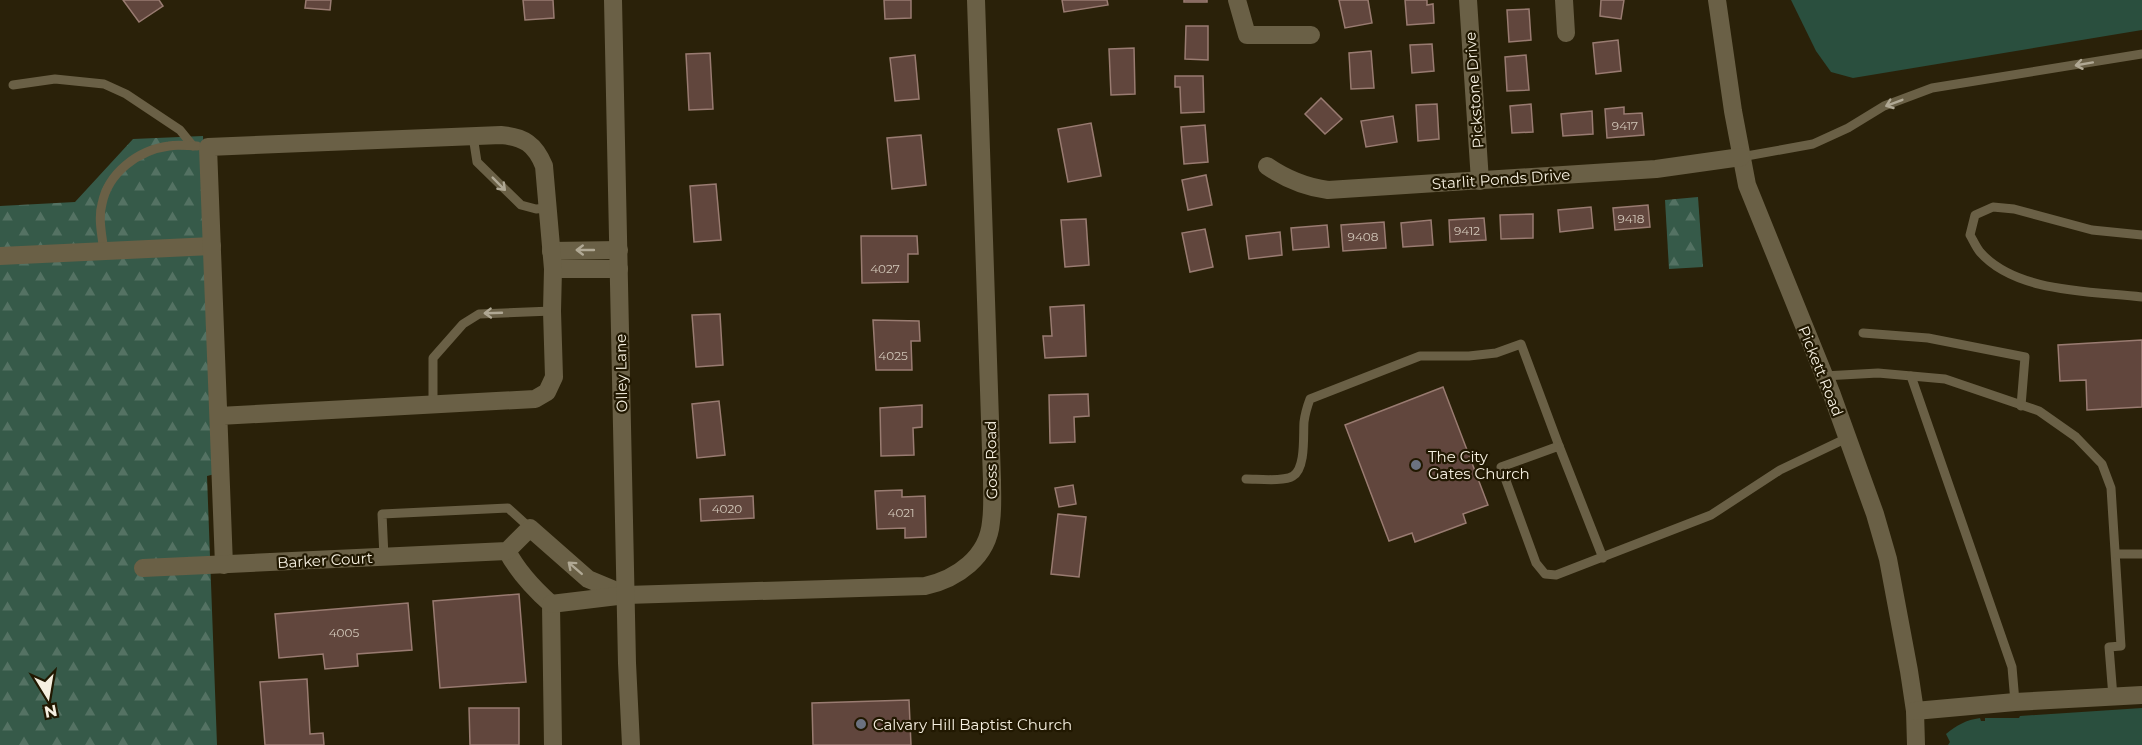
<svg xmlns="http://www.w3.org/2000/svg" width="2142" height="745" viewBox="0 0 2142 745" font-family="Montserrat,sans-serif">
<defs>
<pattern id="forest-firs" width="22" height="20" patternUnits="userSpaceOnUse" patternTransform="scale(1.5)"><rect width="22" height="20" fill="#365a49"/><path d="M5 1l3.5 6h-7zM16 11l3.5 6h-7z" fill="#547263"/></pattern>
</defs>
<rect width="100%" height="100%" fill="#2a2109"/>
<!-- grass -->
<g fill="#2a4f3e">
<path d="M 1791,0 L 2142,0 L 2142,30 L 1853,78 L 1831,72 L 1816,51 Z"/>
<path d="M 2142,708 L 2142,745 L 1948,745 L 1950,742 L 1946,734 C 1957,725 1966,720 1980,718 L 1981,721 L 1985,721 L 1985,718 L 2019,718 L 2020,716 Z"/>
</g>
<!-- forest -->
<g fill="url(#forest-firs)">
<path d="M 203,136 L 219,473 L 207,476 L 217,745 L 0,745 L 0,206 L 75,202 L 133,139 Z"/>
<path d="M 1698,197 L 1703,267 L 1669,269 L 1665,200 Z"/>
</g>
<!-- building -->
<g fill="#61463d" stroke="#997b71" stroke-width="1.5">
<path d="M 123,0 L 159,0 L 163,6 L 139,22 Z"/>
<path d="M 306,0 L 331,0 L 330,10 L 305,8 Z"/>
<path d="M 523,0 L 553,0 L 554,18 L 525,20 Z"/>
<path d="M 884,0 L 911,0 L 911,18 L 885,19 Z"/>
<path d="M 1062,0 L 1107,0 L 1108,5 L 1064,12 Z"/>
<rect x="1184" y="0" width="23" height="2"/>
<path d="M 1339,0 L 1368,0 L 1372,23 L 1345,28 Z"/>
<path d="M 1405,0 L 1427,0 L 1427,5 L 1433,4 L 1434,23 L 1407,25 Z"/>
<path d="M 1601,0 L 1624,0 L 1621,19 L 1600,16 Z"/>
<path d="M 1529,9 L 1531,40 L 1509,42 L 1507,10 Z"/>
<path d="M 1186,26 L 1208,26 L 1208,60 L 1185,59 Z"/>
<path d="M 1618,40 L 1621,71 L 1596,74 L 1593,43 Z"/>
<path d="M 1432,44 L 1434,71 L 1412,73 L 1410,45 Z"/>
<path d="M 1134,48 L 1135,94 L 1111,95 L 1109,49 Z"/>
<path d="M 1371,51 L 1374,88 L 1351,89 L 1349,53 Z"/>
<path d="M 710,53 L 713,109 L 689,110 L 686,54 Z"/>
<path d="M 915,55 L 919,99 L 895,101 L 890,58 Z"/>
<path d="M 1526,55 L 1529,90 L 1507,91 L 1505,57 Z"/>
<path d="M 1175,76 L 1203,76 L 1204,112 L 1181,113 L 1180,87 L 1175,87 Z"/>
<path d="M 1321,98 L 1342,119 L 1325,134 L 1305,114 Z"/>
<path d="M 1437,104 L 1439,139 L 1418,141 L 1416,105 Z"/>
<path d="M 1531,104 L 1533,132 L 1512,133 L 1510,106 Z"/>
<path d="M 1624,107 L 1624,114 L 1642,113 L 1644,135 L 1607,138 L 1605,109 Z"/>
<path d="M 1592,111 L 1593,134 L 1563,136 L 1561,114 Z"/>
<path d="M 1393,116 L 1397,142 L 1366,147 L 1361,121 Z"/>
<path d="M 1091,123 L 1101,176 L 1068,182 L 1058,129 Z"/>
<path d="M 1205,125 L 1208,162 L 1184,164 L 1181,127 Z"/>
<path d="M 921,135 L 926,185 L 892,189 L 887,138 Z"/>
<path d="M 1206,175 L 1212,205 L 1188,210 L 1182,180 Z"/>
<path d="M 716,184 L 721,240 L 694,242 L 690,186 Z"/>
<path d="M 1648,205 L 1650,227 L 1615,230 L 1613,208 Z"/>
<path d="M 1591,207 L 1593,228 L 1560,232 L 1558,210 Z"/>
<path d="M 1533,214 L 1533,238 L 1501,239 L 1500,215 Z"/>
<path d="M 1484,218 L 1486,240 L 1450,242 L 1449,220 Z"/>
<path d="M 1086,219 L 1089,265 L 1065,267 L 1061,220 Z"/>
<path d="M 1431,220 L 1433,245 L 1403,247 L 1401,223 Z"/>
<path d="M 1384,222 L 1386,248 L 1343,251 L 1341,225 Z"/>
<path d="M 1327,225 L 1329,247 L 1293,250 L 1291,228 Z"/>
<path d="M 1205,229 L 1213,267 L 1190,272 L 1182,233 Z"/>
<path d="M 1280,232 L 1282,255 L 1249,259 L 1246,236 Z"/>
<path d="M 861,236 L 917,236 L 918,254 L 908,254 L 908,282 L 862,283 Z"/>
<path d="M 1084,305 L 1086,356 L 1045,358 L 1043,336 L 1052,336 L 1050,307 Z"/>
<path d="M 720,314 L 723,365 L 696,367 L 692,315 Z"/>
<path d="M 873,320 L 919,321 L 920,341 L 911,341 L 912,370 L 876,370 Z"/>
<path d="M 2142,340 L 2142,407 L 2087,410 L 2086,380 L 2060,381 L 2058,345 Z"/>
<path d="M 1443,387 L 1488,505 L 1463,514 L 1466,523 L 1415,542 L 1412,533 L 1389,541 L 1345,425 Z"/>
<path d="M 1088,394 L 1089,416 L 1074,417 L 1075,442 L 1050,443 L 1049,395 Z"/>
<path d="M 719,401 L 725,455 L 697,458 L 692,404 Z"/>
<path d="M 922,405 L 922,427 L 913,428 L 914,455 L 881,456 L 880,408 Z"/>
<path d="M 1073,485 L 1076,504 L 1059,507 L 1055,488 Z"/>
<path d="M 902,490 L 902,497 L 925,496 L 926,537 L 905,538 L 905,528 L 877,529 L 875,491 Z"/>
<path d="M 753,496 L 754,518 L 701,521 L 700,499 Z"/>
<path d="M 1058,514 L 1086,517 L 1079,577 L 1051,574 Z"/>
<path d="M 519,594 L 526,682 L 440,688 L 433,601 Z"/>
<path d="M 408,603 L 412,650 L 357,654 L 358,666 L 325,669 L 323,654 L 279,658 L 275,614 Z"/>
<path d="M 307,679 L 310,734 L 323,733 L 324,745 L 265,745 L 260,682 Z"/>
<path d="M 909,700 L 911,745 L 813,745 L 812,703 Z"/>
<path d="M 469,708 L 519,708 L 519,745 L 470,745 Z"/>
</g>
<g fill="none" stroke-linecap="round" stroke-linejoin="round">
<!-- lane -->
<g stroke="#6a6046" stroke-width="9">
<path d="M 13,85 L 55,79 L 104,84 L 126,94 L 180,130 L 193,146"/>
<path d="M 473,136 L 477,162 L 521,205 L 536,209 L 548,208"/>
<path d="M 1741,157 L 1813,144 L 1848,128 L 1884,106 L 1932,88 L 2142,54"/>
<path d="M 2142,235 L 2092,230 L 2014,209 L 1993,207 L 1975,215 L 1970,235 C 1973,240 1976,247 1980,252 C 2016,293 2091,291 2142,297"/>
<path d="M 104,251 C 102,236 98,218 102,204 C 108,173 138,150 169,146 C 178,144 188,146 197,146"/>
<path d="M 1863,333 L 1928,338 L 2025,357 L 2021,406"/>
<path d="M 1824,376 L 1878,373 L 1945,379 L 2039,411 L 2076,437 L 2102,464 L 2111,488 L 2121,646 L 2109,647 L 2113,697"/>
<path d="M 1911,376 L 2012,667 L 2015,702"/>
<path d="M 433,404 L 433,358 L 463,324 L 479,314 L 552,311"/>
<path d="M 1246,479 C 1258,479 1284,482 1293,476 C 1306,468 1303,435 1304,422 C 1305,414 1307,407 1310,399 L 1420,356 L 1469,356 L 1496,353 L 1521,344 L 1559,446"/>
<path d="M 2116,554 L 2142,554"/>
<path d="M 384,557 L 382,514 L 508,508 L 530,528"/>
<path d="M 1603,558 L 1559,446 L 1501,467 L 1536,563 L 1545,574 L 1556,575 L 1711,515 L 1780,470 L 1847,438"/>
</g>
<!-- street -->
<g stroke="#6a6046" stroke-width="18">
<path d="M 1237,0 L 1247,35 L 1311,35"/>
<path d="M 1468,0 L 1480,181"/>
<path d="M 1564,0 L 1566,33"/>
<path d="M 1717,0 L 1733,111 L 1747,185 L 1832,395 L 1875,514 L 1888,559 L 1909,671 L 1915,711 L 1916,745"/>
<path d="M 1267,166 C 1286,179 1305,187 1328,190 L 1656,169 L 1741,157"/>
<path d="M 551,251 L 619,250"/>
<path d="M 0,256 L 212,246"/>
<path d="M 553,269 L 619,269"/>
<path d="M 219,416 L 535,399 L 547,392 L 554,377 L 552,311 L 553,269 L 544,166 C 535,144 524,137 501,135 L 208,147 L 224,565"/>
<path d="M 507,551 C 518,572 533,588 551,604 L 553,745"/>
<path d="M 143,568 L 507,551 L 530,528 L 588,579 L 624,594"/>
<path d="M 551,604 L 626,595 L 925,586 C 957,579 988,557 991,522 C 993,508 992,494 992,480 L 976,0"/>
<path d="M 1915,711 L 2015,702 L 2142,695"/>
</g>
<!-- secondary -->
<path stroke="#6a6046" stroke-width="18" d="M 613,0 L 627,663 L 631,745"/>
</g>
<!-- one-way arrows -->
<defs><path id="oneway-shaft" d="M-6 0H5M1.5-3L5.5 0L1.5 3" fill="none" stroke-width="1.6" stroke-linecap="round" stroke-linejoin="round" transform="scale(1.5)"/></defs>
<g stroke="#b0a894">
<use href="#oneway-shaft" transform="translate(2084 64) rotate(170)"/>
<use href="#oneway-shaft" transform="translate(1894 103) rotate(159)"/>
<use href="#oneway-shaft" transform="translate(499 184) rotate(45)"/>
<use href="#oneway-shaft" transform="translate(585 250) rotate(180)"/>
<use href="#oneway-shaft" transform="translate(493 313) rotate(178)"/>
<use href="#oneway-shaft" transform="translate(575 568) rotate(-139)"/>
</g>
<!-- markers -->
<g fill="#6b7280" stroke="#211801" stroke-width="2">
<circle cx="1416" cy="465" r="6"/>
<circle cx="861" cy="724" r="6"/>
</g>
<g text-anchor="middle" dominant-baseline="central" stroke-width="4.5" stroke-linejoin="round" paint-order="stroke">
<!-- number labels -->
<g font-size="12" fill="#d1c6b8">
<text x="1625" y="125">9417</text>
<text x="1631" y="218">9418</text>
<text x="1467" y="230">9412</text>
<text x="1363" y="236">9408</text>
<text x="885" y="268">4027</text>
<text x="893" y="355">4025</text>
<text x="727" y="508">4020</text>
<text x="901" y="512">4021</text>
<text x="344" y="632">4005</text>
</g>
<!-- street labels -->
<g font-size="15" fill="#f6f0e1" stroke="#211801">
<text transform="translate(1474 90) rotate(-94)">Pickstone Drive</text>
<text transform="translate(1501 179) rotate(-4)">Starlit Ponds Drive</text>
<text transform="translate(1821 371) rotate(68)">Pickett Road</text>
<text transform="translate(621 373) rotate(-91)">Olley Lane</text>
<text transform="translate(991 460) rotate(-91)">Goss Road</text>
<text transform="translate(325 560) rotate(-3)">Barker Court</text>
</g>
<!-- poi labels -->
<g font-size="15" fill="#f6f0e1" stroke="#211801" text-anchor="start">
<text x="1428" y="456">The City<tspan x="1428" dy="17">Gates Church</tspan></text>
<text x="873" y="724">Calvary Hill Baptist Church</text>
</g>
</g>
<!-- north arrow -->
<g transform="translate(48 697) rotate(169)" stroke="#211801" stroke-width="4.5" paint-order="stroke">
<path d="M0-4.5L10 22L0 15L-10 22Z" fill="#f6f0e1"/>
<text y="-9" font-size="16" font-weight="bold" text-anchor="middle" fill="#f6f0e1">N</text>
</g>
</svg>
